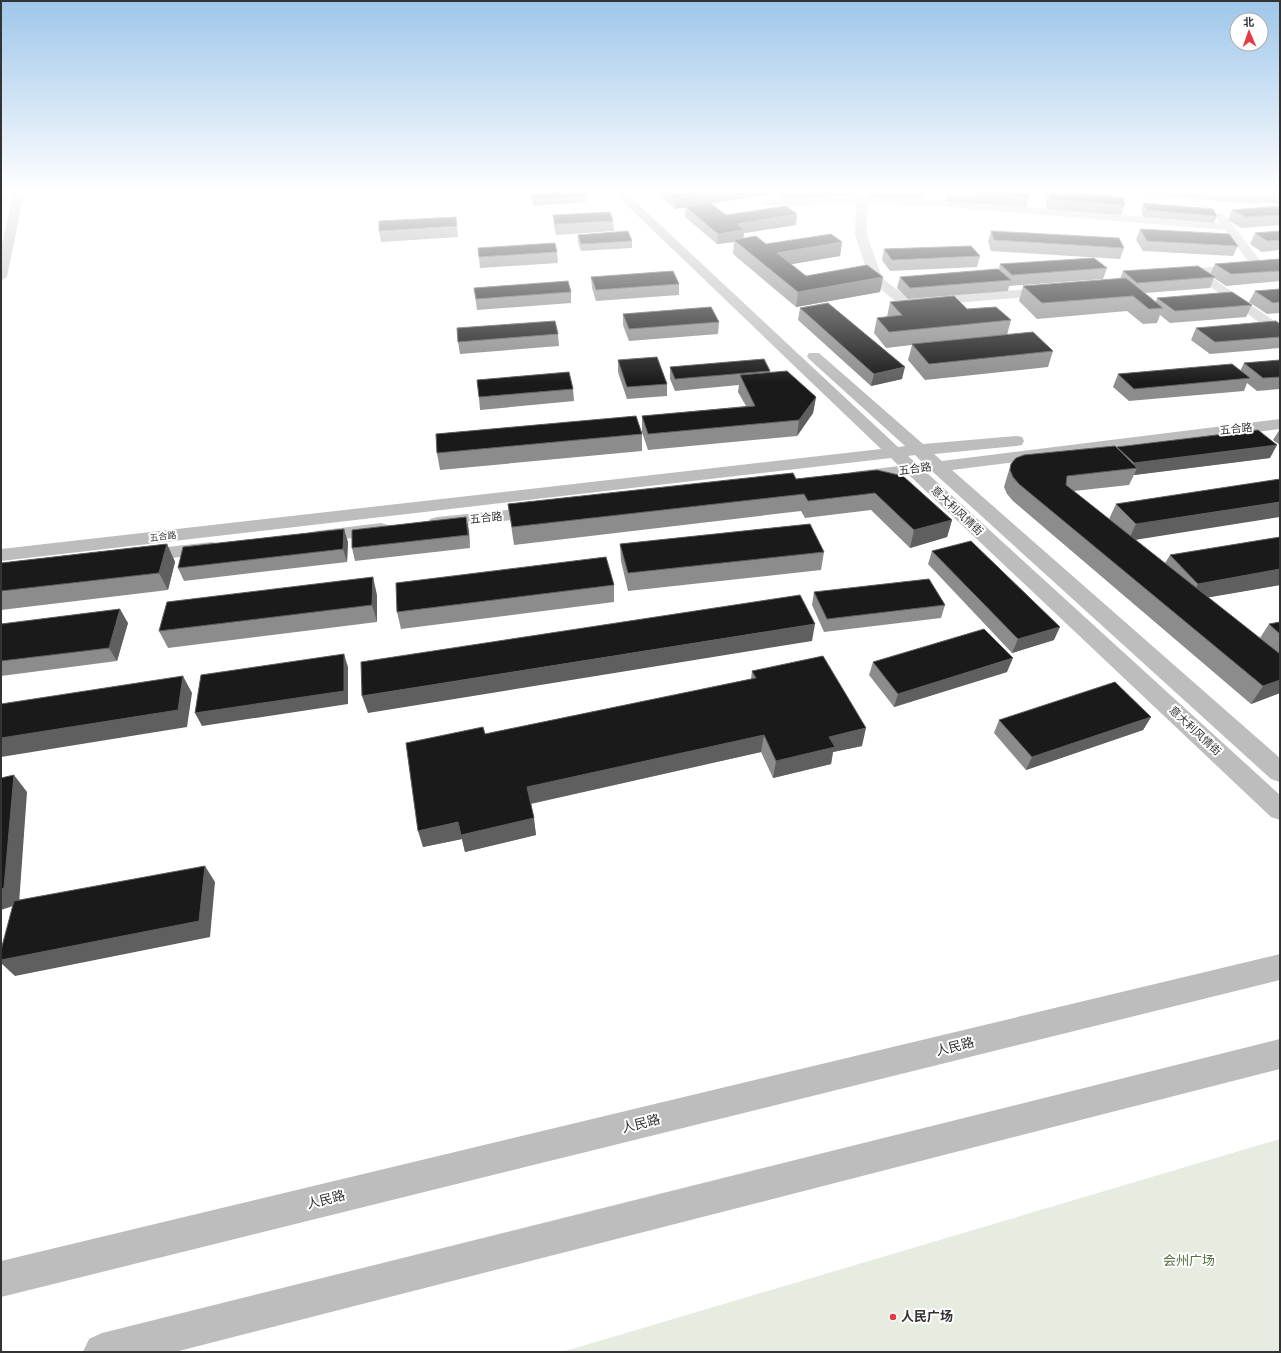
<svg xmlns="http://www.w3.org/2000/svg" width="1281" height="1353" viewBox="0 0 1281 1353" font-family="'Varela Round','Noto Sans SC',sans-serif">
<rect width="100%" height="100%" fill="#fff"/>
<!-- green -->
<path fill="#e6ecdf" d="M 1280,1139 L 1280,1352 L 562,1352 Z"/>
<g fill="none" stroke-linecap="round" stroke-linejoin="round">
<!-- street -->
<path fill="#d0d0d0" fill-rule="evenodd" d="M 862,197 L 938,200 L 1220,223 L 1215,216 L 1220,213 L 1224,214 L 1262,263 L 1280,261 L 1280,269 L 1208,275 L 1280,325 L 1280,335 L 1275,334 L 1190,272 L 1196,268 L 1250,264 L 1225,230 L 938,206 L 867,203 L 867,235 L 882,278 L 909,299 L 1050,287 L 1056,291 L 1050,295 L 906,307 L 901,306 L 870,280 L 855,235 L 856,203 L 766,206 L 761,203 L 766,200 Z"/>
<!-- secondary -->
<g fill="#bdbdbd" fill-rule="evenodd">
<path d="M 1,193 L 8,193 L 7,201 L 1,204 Z"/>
<path d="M 13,193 L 24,193 L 7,277 L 1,281 L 1,249 Z"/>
<path d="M 614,193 L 626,193 L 898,447 L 905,446 L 809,359 L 807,356 L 809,353 L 819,353 L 923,444 L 1016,436 L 1022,437 L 1024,441 L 1022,445 L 1016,446 L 934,454 L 942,461 L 1280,419 L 1280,429 L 952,470 L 1280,758 L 1280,782 L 1271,779 L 933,472 L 927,473 L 1280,795 L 1280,820 L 1271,817 L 909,475 L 859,481 L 853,480 L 850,476 L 853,472 L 859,471 L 899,466 L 891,458 L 1,561 L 1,549 L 881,449 ZM 915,455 L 923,463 L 917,464 L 908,456 Z"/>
<path d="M 538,507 L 544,508 L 547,512 L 544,516 L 437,529 L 430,527 L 428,523 L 430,519 L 437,517 Z"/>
<path d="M 381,523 L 388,525 L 390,529 L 388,533 L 316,543 L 309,541 L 307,537 L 309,533 L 316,531 Z"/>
<path d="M 212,542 L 219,544 L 222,548 L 219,552 L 141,562 L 134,560 L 131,556 L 134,552 L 141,550 Z"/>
<path d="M 1280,954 L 1280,980 L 1,1297 L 1,1261 Z"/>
<path d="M 1280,1039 L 1280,1069 L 175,1352 L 83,1352 L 89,1339 L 102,1333 Z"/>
</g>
</g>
<!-- wall -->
<g fill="#8c8c8c">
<path d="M 531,193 L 585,193 L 586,202 L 533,206 Z"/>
<path d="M 658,193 L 766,193 L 766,195 L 711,203 L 726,215 L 796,225 L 744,233 L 743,238 L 766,244 L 842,242 L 840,256 L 791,264 L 806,276 L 883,277 L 880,292 L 796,307 L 733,254 L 734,242 L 717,244 L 685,217 L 686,207 L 675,209 L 658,194 Z"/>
<path d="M 778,193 L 853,193 L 853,196 L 781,199 Z"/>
<path d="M 867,193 L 926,193 L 924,199 L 868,197 Z"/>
<path d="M 947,193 L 1028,193 L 1029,197 L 1026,207 L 947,201 Z"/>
<path d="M 1048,193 L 1078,193 L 1125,205 L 1121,215 L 1047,209 L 1046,201 Z"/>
<path d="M 1126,193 L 1280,193 L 1280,204 L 1260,202 L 1259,204 Z"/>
<path d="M 1143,203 L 1217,216 L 1214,223 L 1143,217 L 1141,210 Z"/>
<path d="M 1280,206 L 1280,225 L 1241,228 L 1228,220 L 1232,210 Z"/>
<path d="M 553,215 L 613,221 L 614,231 L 556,235 L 554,226 Z"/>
<path d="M 456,217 L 458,237 L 381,242 L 379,231 Z"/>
<path d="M 1140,229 L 1238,246 L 1233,256 L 1143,251 L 1136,240 Z"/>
<path d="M 991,231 L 1124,248 L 1120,259 L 991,251 L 988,241 Z"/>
<path d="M 1280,231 L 1280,250 L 1262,252 L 1250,244 L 1255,233 Z"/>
<path d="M 578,235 L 632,241 L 632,248 L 581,251 L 578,242 Z"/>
<path d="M 478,248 L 557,252 L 558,263 L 480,268 Z"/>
<path d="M 884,249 L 980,256 L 977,267 L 890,271 L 882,260 Z"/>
<path d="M 1280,259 L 1280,281 L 1226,286 L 1214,278 L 1210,288 L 1145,293 L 1156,302 L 1157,298 L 1252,305 L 1246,317 L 1170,323 L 1160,315 L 1157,323 L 1143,324 L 1127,311 L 1037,319 L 1019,301 L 1023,286 L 1120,279 L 1123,271 L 1210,274 L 1215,264 Z"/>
<path d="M 1000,264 L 1107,268 L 1103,279 L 1009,286 L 1008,291 L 908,299 L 897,288 L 900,277 L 999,269 Z"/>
<path d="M 591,277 L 679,284 L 679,295 L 596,301 L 592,288 Z"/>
<path d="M 474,288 L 571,292 L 571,303 L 477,310 Z"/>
<path d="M 1280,289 L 1280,313 L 1267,314 L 1249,302 L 1255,291 Z"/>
<path d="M 890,302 L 967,309 L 1011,320 L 1007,335 L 1053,351 L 1048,367 L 925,380 L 908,360 L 912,345 L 886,348 L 874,333 L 877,318 L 887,317 Z"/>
<path d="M 800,308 L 902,379 L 871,386 L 798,320 Z"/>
<path d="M 623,314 L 719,322 L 718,334 L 629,341 L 623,325 Z"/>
<path d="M 1280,324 L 1280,348 L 1210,354 L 1191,340 L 1196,328 Z"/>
<path d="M 558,334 L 559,346 L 460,354 L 458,342 Z"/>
<path d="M 618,360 L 667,384 L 667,396 L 627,399 L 618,372 Z"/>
<path d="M 1280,360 L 1280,389 L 1257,391 L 1247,383 L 1244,391 L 1129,401 L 1113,387 L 1118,374 L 1240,371 L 1244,363 Z"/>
<path d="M 670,367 L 770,371 L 770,372 L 816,397 L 813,413 L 797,436 L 648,450 L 642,432 L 642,416 L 746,406 L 738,392 L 739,385 L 675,391 L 670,379 Z"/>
<path d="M 573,389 L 574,401 L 480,410 L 479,397 Z"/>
<path d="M 1280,429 L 1280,445 L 1273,440 Z"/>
<path d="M 642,434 L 642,451 L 440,470 L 437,453 Z"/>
<path d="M 1117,448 L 1270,458 L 1134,475 L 1129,485 L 1074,491 L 1109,519 L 1116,504 L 1280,479 L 1136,540 L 1165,563 L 1170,555 L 1280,537 L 1280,585 L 1208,597 L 1260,638 L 1269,624 L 1280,622 L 1280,693 L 1251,704 L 1013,501 L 1007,494 L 1004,487 L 1006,480 L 1011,464 Z"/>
<path d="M 877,470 L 952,520 L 947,537 L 910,548 L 871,510 L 805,518 L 801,511 L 514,545 L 508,504 L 796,479 Z"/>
<path d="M 466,517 L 470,548 L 355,561 L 352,548 Z"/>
<path d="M 348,542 L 347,562 L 184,581 L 178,568 Z"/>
<path d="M 167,544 L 175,562 L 168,590 L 1,610 L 1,563 Z"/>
<path d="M 620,544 L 824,552 L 821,570 L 628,591 L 621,561 Z"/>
<path d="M 932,551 L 1054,640 L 1012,653 L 928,564 Z"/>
<path d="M 614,585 L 614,602 L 401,629 L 397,612 Z"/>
<path d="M 814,592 L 945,605 L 941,618 L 824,632 L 812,605 Z"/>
<path d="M 377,595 L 377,622 L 168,648 L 159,631 Z"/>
<path d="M 128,623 L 117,661 L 1,676 L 1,624 Z"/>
<path d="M 873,662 L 1007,672 L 894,707 L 869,675 Z"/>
<path d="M 752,671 L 862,746 L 833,752 L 831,764 L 773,778 L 761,752 L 531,804 L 536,835 L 465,852 L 462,839 L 423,847 L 485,734 L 751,679 Z"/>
<path d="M 1151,717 L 1143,730 L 1026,770 L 994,733 L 999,720 Z"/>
</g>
<!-- shaded-wall -->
<g fill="#5f5f5f">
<path d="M 710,193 L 766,193 L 766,195 L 675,209 L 675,198 Z"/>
<path d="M 797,214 L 796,225 L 744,233 L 743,240 L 734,240 L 734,242 L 717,244 L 718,234 L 737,224 Z"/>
<path d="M 842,242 L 840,256 L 775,267 L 777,253 Z"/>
<path d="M 883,277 L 880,292 L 796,307 L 798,292 Z"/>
<path d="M 905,367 L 902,379 L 871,386 L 874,374 Z"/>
<path d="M 816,397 L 813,413 L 797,436 L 799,420 Z"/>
<path d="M 1277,445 L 1270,458 L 1134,475 L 1137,468 L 1131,468 L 1134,463 Z"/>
<path d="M 1280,502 L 1280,517 L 1128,541 L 1136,524 Z"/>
<path d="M 466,517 L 469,530 L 470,548 L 468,535 Z"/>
<path d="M 952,520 L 947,537 L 910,548 L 914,530 Z"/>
<path d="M 344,529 L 348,542 L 347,562 L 343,549 Z"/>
<path d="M 167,544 L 175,562 L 168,590 L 159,573 Z"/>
<path d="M 1280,569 L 1280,585 L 1188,601 L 1198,584 Z"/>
<path d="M 373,577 L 377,595 L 377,622 L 372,605 Z"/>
<path d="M 120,609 L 128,623 L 117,661 L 109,648 Z"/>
<path d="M 815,624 L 812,641 L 368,713 L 362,696 Z"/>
<path d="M 1060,627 L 1054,640 L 1012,653 L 1018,639 Z"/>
<path d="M 344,654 L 348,667 L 348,704 L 202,726 L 195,713 Z"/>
<path d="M 1013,658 L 1007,672 L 894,707 L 898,694 Z"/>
<path d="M 183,676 L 192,693 L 187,727 L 1,757 L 1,738 Z"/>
<path d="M 1280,680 L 1280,693 L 1251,704 L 1263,686 Z"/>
<path d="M 1151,717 L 1143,730 L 1026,770 L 1032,757 Z"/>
<path d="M 866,728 L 862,746 L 833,752 L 831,764 L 773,778 L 776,761 L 829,737 Z"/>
<path d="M 764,735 L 761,752 L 529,804 L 527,787 Z"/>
<path d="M 14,775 L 27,792 L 19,904 L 1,910 L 1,889 Z"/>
<path d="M 534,818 L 536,835 L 465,852 L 462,839 L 423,847 L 418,831 L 458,822 Z"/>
<path d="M 205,866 L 215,882 L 210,937 L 15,976 L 1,963 L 1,960 Z"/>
</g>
<!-- building -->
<g fill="#1a1a1a" stroke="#5f5f5f">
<path d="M 531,193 L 585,193 L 585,196 L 532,199 Z"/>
<path d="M 669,193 L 710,193 L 675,198 Z"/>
<path d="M 980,193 L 1028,193 L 1029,197 Z"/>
<path d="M 1049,193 L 1078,193 L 1123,197 L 1125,205 L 1050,199 Z"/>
<path d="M 710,203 L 726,215 L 786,206 L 797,214 L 737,224 L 744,230 L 718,234 L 686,207 Z"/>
<path d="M 1143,203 L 1213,209 L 1217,216 L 1146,210 Z"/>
<path d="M 1280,206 L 1280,215 L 1246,217 L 1232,210 Z"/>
<path d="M 610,212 L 613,221 L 555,224 L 553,215 Z"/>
<path d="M 456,217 L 457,226 L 379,231 L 379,221 Z"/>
<path d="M 1140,229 L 1229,234 L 1238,246 L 1147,241 Z"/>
<path d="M 628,231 L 632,241 L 581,244 L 578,235 Z"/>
<path d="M 991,231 L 1119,238 L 1124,248 L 994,240 Z"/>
<path d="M 1280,231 L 1280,240 L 1267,241 L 1255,233 Z"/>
<path d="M 831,234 L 842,242 L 777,253 L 806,276 L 867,265 L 883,277 L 798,292 L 734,240 L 756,236 L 766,244 Z"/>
<path d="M 555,243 L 557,252 L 479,257 L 478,248 Z"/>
<path d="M 971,246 L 980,256 L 892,260 L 884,249 Z"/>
<path d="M 1094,258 L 1107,268 L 1012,275 L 1000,264 Z"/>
<path d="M 1280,259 L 1280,271 L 1231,274 L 1215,264 Z"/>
<path d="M 1198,266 L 1215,277 L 1137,283 L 1123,271 Z"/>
<path d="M 998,269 L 1011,280 L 910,288 L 900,277 Z"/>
<path d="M 673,271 L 679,284 L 596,290 L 591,277 Z"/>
<path d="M 1126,278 L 1163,308 L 1149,309 L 1133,296 L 1042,303 L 1023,286 Z"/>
<path d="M 568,281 L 571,292 L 476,299 L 474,288 Z"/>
<path d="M 1280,289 L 1280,302 L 1273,303 L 1255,291 Z"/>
<path d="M 1232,292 L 1252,305 L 1175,311 L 1157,298 Z"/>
<path d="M 954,296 L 967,309 L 996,307 L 1011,320 L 889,332 L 877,318 L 902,315 L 890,302 Z"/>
<path d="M 828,303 L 905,367 L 874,374 L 800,308 Z"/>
<path d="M 711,307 L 719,322 L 629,329 L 623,314 Z"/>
<path d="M 555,321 L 558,334 L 458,342 L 457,328 Z"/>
<path d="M 1276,321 L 1280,324 L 1280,337 L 1215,342 L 1196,328 Z"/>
<path d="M 1033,332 L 1053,351 L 929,364 L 912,344 Z"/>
<path d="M 657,357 L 667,384 L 627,387 L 618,360 Z"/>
<path d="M 764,359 L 770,371 L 675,379 L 670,367 Z"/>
<path d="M 1280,360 L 1280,377 L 1263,378 L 1244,363 Z"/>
<path d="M 1232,364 L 1250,378 L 1134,389 L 1118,374 Z"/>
<path d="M 787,371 L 816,397 L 799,420 L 648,434 L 642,416 L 755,406 L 740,375 Z"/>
<path d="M 569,372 L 573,389 L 479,397 L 477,380 Z"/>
<path d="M 636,416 L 642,434 L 437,453 L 436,434 Z"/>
<path d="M 1258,430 L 1277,445 L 1134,463 L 1117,447 Z"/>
<path d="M 1115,446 L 1137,468 L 1067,476 L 1066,485 L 1280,654 L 1280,680 L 1263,686 L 1019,484 L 1013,477 L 1010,470 L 1011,464 L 1016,458 L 1024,455 Z"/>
<path d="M 877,470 L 903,476 L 952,520 L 914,530 L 875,493 L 808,501 L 804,494 L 512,527 L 508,504 L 793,473 L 796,479 Z"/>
<path d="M 1280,479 L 1280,502 L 1136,524 L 1116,504 Z"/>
<path d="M 466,517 L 468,535 L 352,548 L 352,530 Z"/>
<path d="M 810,524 L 824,552 L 628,573 L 620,544 Z"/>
<path d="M 344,529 L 343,549 L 178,568 L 183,547 Z"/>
<path d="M 1280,537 L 1280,569 L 1198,584 L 1170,555 Z"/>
<path d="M 971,541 L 1060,627 L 1018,639 L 932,551 Z"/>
<path d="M 167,544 L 159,573 L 1,591 L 1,563 Z"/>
<path d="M 606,557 L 614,585 L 397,612 L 396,583 Z"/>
<path d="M 373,577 L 372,605 L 159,631 L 167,602 Z"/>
<path d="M 929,579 L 945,605 L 827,619 L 814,592 Z"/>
<path d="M 800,595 L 815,624 L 362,696 L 361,662 Z"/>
<path d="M 120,609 L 109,648 L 1,661 L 1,624 Z"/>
<path d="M 1280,622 L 1280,634 L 1269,624 Z"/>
<path d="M 984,629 L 1013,658 L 898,694 L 873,662 Z"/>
<path d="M 344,654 L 344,691 L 195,713 L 201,675 Z"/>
<path d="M 823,656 L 866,728 L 829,737 L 835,747 L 776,761 L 764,735 L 527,787 L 534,818 L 461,835 L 458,822 L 418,831 L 406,743 L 483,727 L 485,734 L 756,678 L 752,671 Z"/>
<path d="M 183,676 L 178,710 L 1,738 L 1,704 Z"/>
<path d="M 1115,682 L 1151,717 L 1032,757 L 999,720 Z"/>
<path d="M 14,775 L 4,888 L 1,889 L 1,778 Z"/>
<path d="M 205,866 L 199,921 L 1,960 L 1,950 L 14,901 Z"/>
</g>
<!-- sky -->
<linearGradient id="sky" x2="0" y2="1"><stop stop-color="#9ec6ea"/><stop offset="0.5" stop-color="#fff"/><stop offset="1" stop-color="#fff" stop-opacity="0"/></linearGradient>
<rect width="1281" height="383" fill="url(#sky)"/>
<!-- markers -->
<circle fill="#e63946" stroke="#fff" stroke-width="1.5" cx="893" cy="1317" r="4"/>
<g text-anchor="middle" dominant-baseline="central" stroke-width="4" stroke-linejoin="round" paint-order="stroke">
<!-- far-street labels -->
<g font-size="9" fill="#333" stroke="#fff">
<text transform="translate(163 537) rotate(-7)">五合路</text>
</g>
<!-- street labels -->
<g font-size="11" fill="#333" stroke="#fff">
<text transform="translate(1236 429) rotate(-6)">五合路</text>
<text transform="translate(915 469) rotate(-8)">五合路</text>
<text transform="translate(957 511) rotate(43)">意大利风情街</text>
<text transform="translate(486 518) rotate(-6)">五合路</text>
<text transform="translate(1195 731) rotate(43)">意大利风情街</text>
</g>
<!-- near-street labels -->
<g font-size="13" fill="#333" stroke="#fff">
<text transform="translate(955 1047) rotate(-14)">人民路</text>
<text transform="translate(641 1124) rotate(-14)">人民路</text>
<text transform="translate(326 1200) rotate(-14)">人民路</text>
</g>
<!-- near-park labels -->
<g font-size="13" fill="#56703f" stroke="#fff">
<text x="1189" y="1261">会州广场</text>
</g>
<!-- near-poi labels -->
<g font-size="13" font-weight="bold" fill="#333" stroke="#fff" text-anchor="start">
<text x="901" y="1317">人民广场</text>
</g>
</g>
<!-- border -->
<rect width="1281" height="1353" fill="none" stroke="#333333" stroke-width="4"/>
<!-- north arrow -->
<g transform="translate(1249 32) rotate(358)"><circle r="19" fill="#ffffff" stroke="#adadad"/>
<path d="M0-3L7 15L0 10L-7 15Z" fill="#e63946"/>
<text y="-6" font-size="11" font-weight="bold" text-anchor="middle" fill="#333333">北</text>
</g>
</svg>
